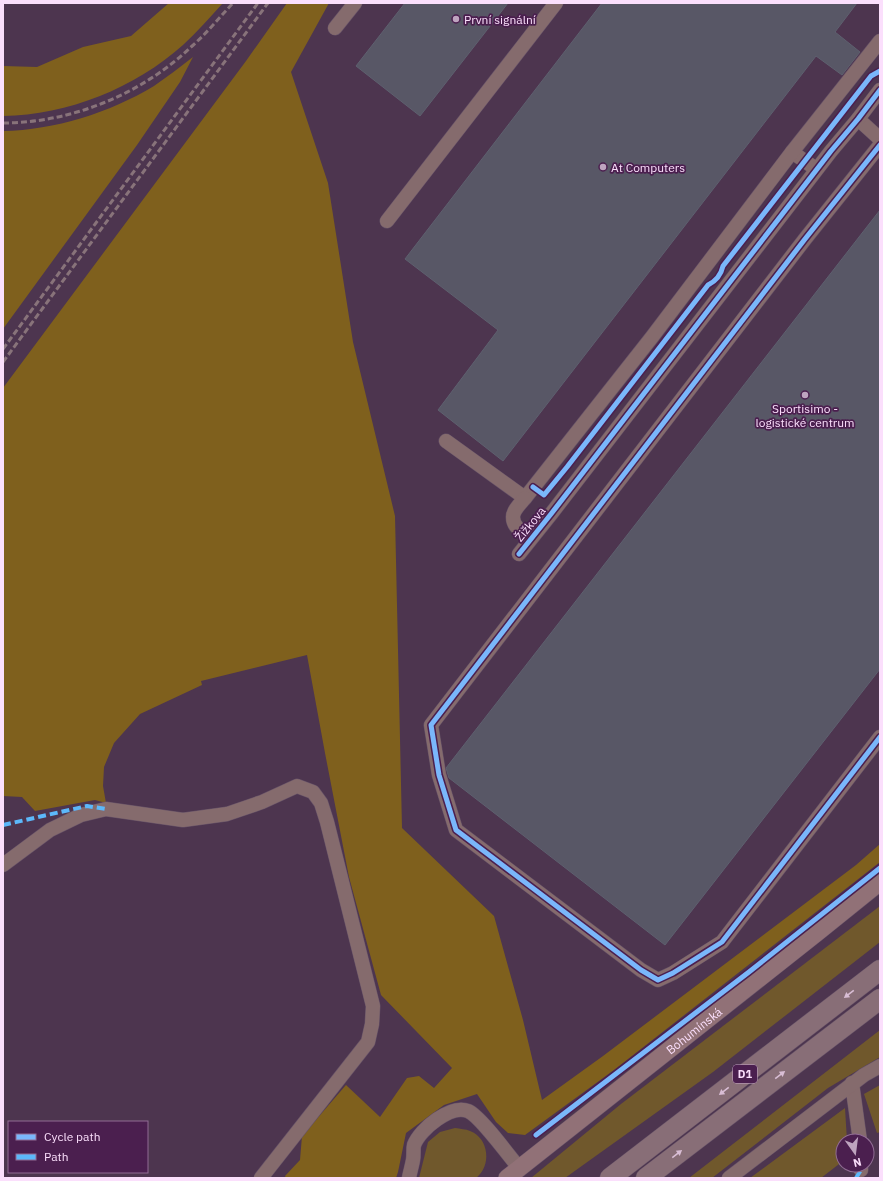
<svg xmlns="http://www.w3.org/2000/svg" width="883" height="1181" viewBox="0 0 883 1181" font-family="'IBM Plex Sans',sans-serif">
<rect width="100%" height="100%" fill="#4d354f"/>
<!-- green -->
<g fill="#70582c">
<path d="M 880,906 L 880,942 L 713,1072 L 565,1178 L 531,1178 L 621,1104 Z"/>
<path d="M 880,1030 L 880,1057 L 828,1088 L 712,1178 L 689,1178 Z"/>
<path d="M 880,1085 L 880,1132 L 877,1133 L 864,1094 Z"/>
<path d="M 845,1108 L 847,1141 L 843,1141 L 843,1161 L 821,1178 L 750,1178 Z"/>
<path d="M 455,1128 C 460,1129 466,1129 470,1131 C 489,1138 492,1166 476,1178 L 419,1178 L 428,1142 L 440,1132 Z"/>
</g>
<!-- forest -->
<g fill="#7f601d">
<path d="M 169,3 L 223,3 C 210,17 197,32 183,45 C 135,88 68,115 3,116 L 3,66 L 37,67 L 83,47 L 131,36 Z"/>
<path d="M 287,3 L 329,3 L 291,72 L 328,183 L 353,342 L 395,516 L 402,828 L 494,916 L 523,1020 L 542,1100 L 603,1056 L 856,865 L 880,844 L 880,862 L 614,1070 L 525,1135 L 508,1133 L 496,1122 L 477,1094 L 444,1105 L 406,1133 L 398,1172 L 396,1178 L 286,1178 L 285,1176 L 300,1160 L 302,1136 L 346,1085 L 380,1117 L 407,1078 L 419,1076 L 434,1088 L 452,1068 L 381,995 L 349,877 L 325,753 L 307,655 L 201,681 L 202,685 L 140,714 L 114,743 L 104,767 L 103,786 L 106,803 L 95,800 L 35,811 L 22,797 L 3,796 L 3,388 L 246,61 Z"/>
<path d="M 193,57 L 180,82 L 137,145 L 3,329 L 3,131 C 55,130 109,113 154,86 C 167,77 180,67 193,57 Z"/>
</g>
<!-- building -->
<g fill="#585766" stroke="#5e606f">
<path d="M 405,3 L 508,3 L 420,116 L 356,66 Z"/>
<path d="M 602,3 L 857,3 L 835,32 L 860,52 L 842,75 L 816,56 L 503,461 L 438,410 L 498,330 L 405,259 Z"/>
<path d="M 880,210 L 880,669 L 665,945 L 449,778 L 446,768 Z"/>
</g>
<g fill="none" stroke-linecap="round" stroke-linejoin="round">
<!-- minor casing -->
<g stroke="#675368" stroke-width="15">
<g id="minor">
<path d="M 335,28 L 355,3"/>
<path d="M 858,119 L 880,139"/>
<path d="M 880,145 L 805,239 L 431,725 L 439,775 L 456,830 L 641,970 L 658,980 L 673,973 L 722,942 L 880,737"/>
<path d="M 792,152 L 816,169"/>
<path d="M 387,221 L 556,3"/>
<path d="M 446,441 L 525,498 L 652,337 L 792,152 L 880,41"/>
<path d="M 525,498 C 521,503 513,510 513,517 C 513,526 521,534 530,531 C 534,530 537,526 540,523"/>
<path d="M 519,554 L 551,514 L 831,151 L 858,119 L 880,90"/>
<path d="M 3,865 L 50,830 L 81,815 L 106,809 L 183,820 L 227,814 L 262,802 L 297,786 L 313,792 L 321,803 L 327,822 L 373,1006 L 372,1024 L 368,1042 L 261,1178"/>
<path d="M 852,1083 L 860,1141"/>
<path d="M 861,1170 L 861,1165"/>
<path d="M 409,1178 C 410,1172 412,1166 413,1160 C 414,1155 413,1149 414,1145 C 420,1129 451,1104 468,1111 C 480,1116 510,1157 519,1168"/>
<path d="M 729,1178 L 864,1075 L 880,1066"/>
</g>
</g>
<!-- major casing -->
<g stroke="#675368" stroke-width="18">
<g id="major">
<path id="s1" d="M 507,1178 L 818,932 L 880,882"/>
</g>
</g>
<!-- highway casing -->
<g stroke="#675368" stroke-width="21">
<g id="highway">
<path d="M 610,1178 L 880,970"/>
<path d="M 646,1178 L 880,999"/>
</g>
</g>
<!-- minor -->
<use href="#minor" stroke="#856b6d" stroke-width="14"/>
<!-- major -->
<use href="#major" stroke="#917177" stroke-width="17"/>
<!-- highway -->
<use href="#highway" stroke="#886e77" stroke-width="20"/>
<!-- rail -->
<g stroke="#88737a" stroke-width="3" stroke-dasharray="6 3" stroke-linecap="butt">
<path d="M 3,123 C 71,123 142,94 191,47 C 206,34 219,18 233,3"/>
<path d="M 3,349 L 258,3"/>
<path d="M 3,362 L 268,3"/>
</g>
<!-- quiet -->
<g stroke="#5cb8fa" stroke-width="4" stroke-dasharray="8 4" stroke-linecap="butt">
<path d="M 3,825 L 87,806 L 106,809"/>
<path d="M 856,1178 L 861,1170"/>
</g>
<!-- cycleway casing -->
<g stroke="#4b1f4f" stroke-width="8">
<g id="cycleway">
<path d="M 880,145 L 805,239 L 431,725 L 439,775 L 456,830 L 641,970 L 658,980 L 673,973 L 722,942 L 880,737"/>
<path d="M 533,487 L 544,495 L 567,467 L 708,285 C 716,281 721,275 723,266 L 871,76 L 880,71"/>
<path d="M 519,554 L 551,514 L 831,151 L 858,119 L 880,90"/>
<path d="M 536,1135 L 749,972 L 880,868"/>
</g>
</g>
<!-- cycleway -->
<use href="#cycleway" stroke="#7ab7fb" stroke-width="5"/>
</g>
<!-- one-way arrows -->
<defs><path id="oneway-solid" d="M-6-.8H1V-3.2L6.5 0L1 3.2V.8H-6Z"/></defs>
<g fill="#d8bdd4">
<use href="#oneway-solid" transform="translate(849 994) rotate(143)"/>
<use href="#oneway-solid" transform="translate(780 1075) rotate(-37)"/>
<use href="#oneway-solid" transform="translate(724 1091) rotate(142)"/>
<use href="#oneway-solid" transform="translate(677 1154) rotate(-38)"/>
</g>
<!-- markers -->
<g fill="#bea4bf" stroke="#4b1f4f" stroke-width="1.5">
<circle cx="456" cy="19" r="4"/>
<circle cx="603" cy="167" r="4"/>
<circle cx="805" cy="395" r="4"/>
</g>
<g text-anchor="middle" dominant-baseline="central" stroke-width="3.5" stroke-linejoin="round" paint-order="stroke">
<!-- shield labels -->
<rect fill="#4b1f4f" stroke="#c6a5c8" stroke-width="1" x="733" y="1065" width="24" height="18" rx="3"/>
<g font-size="11" font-weight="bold" fill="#fbdffc">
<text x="745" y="1074">D1</text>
</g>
<!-- poi labels -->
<g font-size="12" fill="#fbdffc" stroke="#4b1f4f" text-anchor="start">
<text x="464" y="19">První signální</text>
<text x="611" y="167">At Computers</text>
<text x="805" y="408" text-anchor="middle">Sportisimo -<tspan x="805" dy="14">logistické centrum</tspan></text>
</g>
<!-- street labels -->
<g font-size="12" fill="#fbdffc" stroke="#4b1f4f">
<text transform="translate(530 524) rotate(-51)">Žižkova</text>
<text stroke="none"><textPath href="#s1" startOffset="238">Bohumínská</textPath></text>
</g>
</g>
<!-- border -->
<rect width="883" height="1181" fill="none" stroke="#fbdffc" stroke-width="8"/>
<!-- legend -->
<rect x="8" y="1121" width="140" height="52" fill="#4b1f4f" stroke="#916c94"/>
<rect x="16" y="1134" width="20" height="6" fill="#7ab7fb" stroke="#916c94"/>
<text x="44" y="1141" font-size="12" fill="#fbdffc">Cycle path</text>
<rect x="16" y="1154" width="20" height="6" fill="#5cb8fa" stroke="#916c94"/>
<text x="44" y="1161" font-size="12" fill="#fbdffc">Path</text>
<!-- north arrow -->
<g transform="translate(855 1153) rotate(166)"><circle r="19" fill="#4b1f4f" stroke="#916c94"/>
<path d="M0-3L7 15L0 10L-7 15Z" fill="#bea4bf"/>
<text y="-6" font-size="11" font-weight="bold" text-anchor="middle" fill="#fbdffc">N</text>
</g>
</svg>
